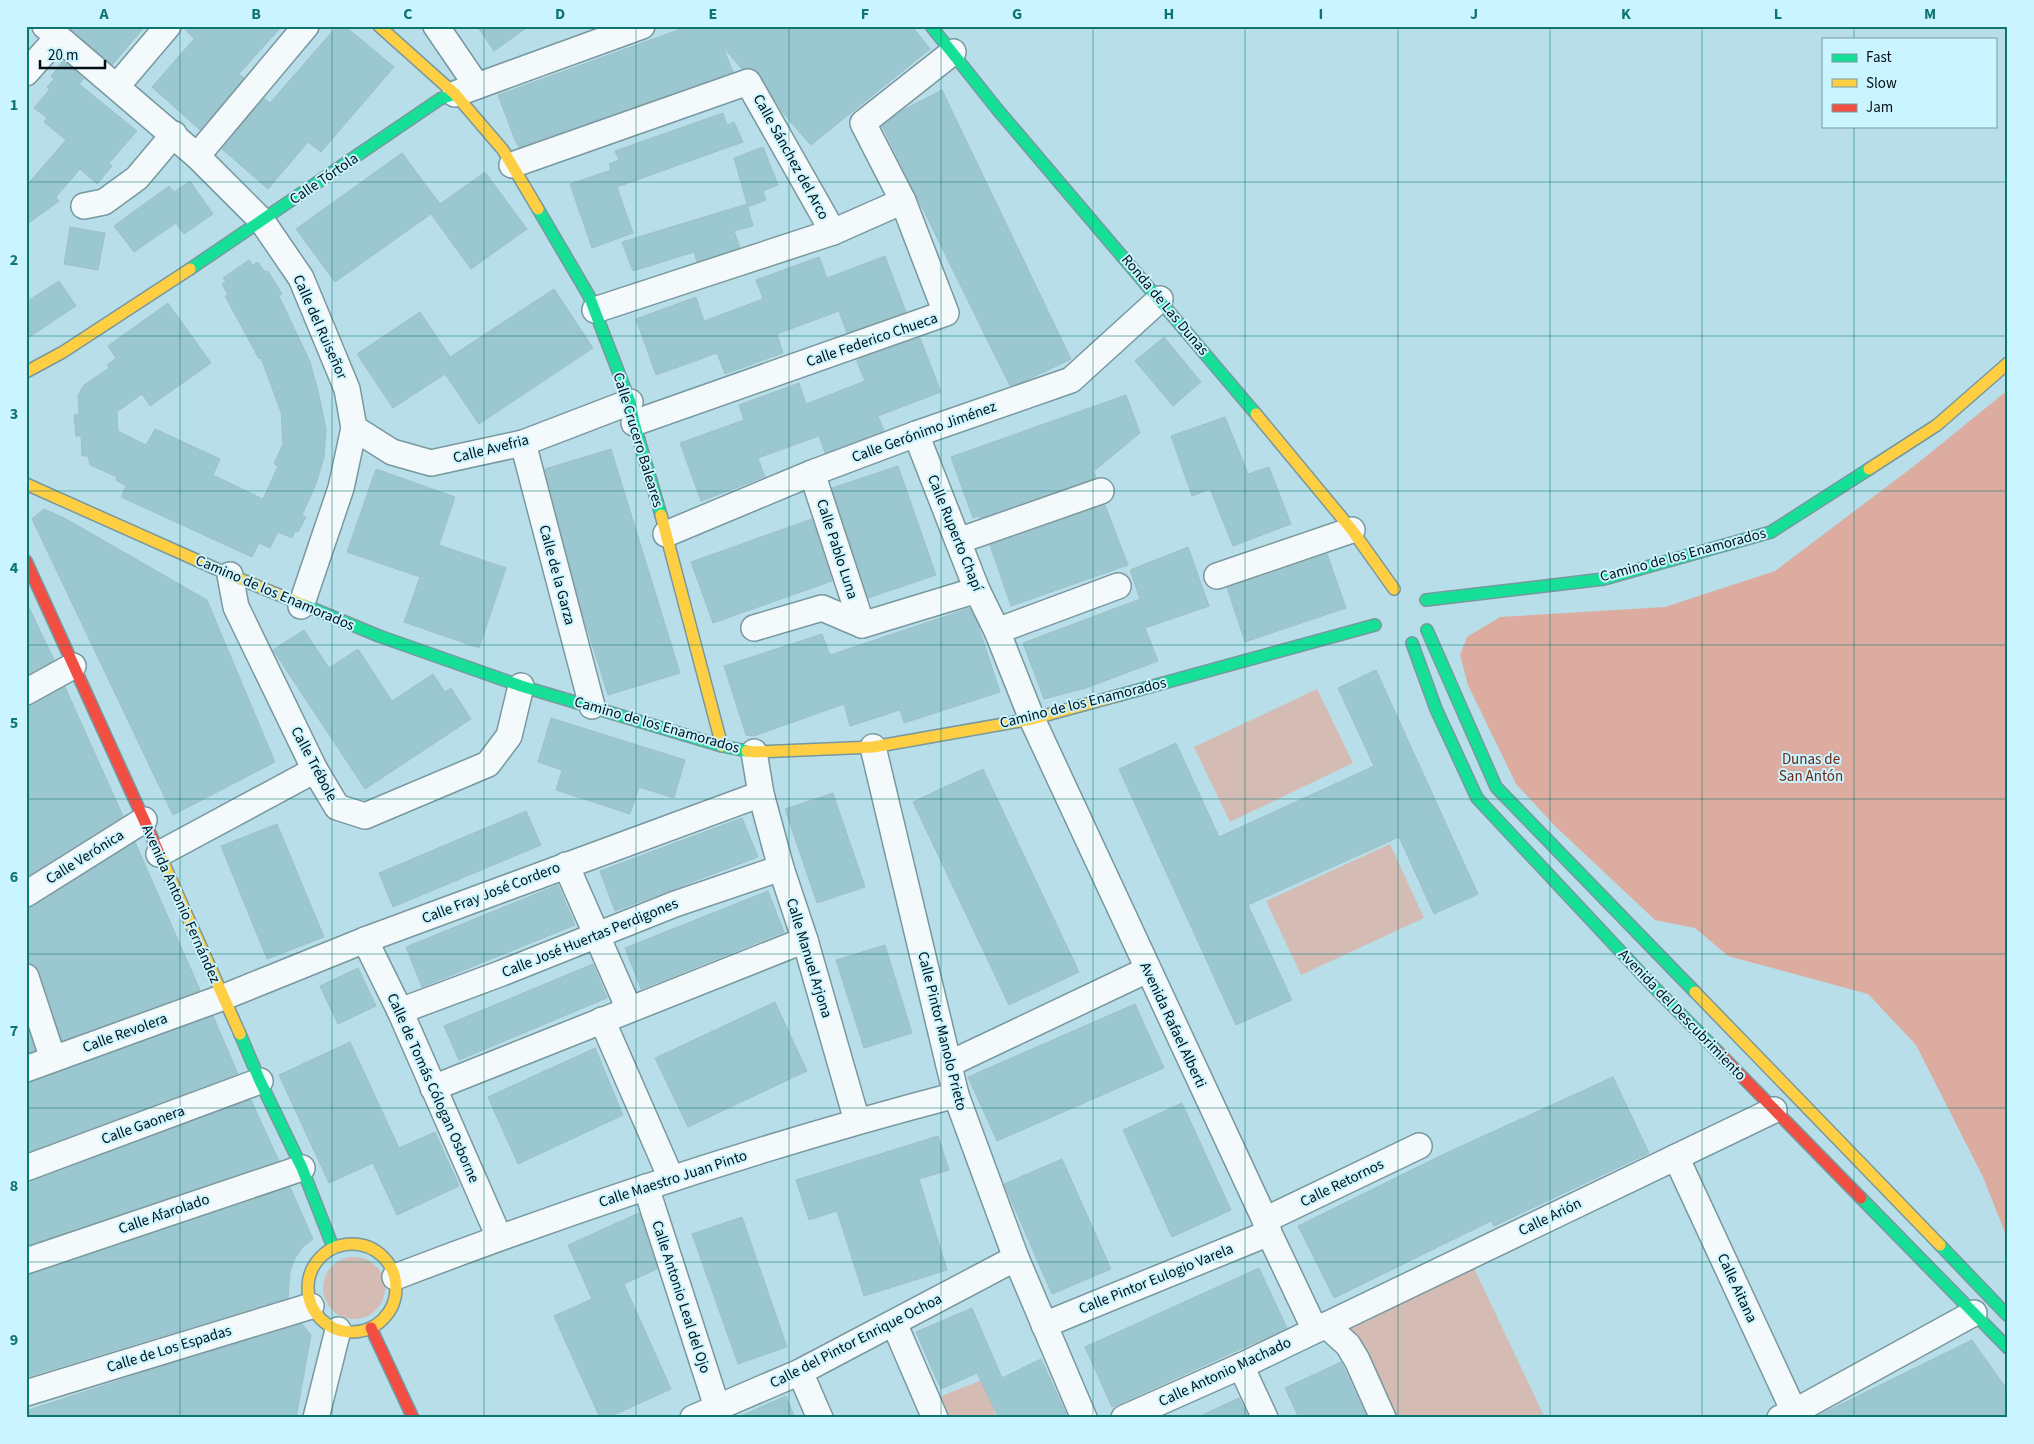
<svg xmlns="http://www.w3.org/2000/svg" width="2034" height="1444" viewBox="0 0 2034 1444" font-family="'Source Sans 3',sans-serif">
<rect width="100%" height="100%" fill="#b8dfe9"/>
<!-- green -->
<g fill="#d4bbb4">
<path d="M 1317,689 L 1353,763 L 1230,822 L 1194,747 Z"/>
<path d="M 1390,844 L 1424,918 L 1301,975 L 1266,901 Z"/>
<circle cx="354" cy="1288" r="31"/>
<path d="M 1473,1266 L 1545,1418 L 1391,1418 L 1347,1325 Z"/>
<path d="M 982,1380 L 997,1418 L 924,1418 L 919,1405 Z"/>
</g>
<!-- forest -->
<path fill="#dbac9f" d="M 2008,390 L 2008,1240 L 1983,1177 L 1916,1045 L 1868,994 L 1728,956 L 1695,928 L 1655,920 L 1555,826 L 1516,784 L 1468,685 L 1460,655 L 1467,637 L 1500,617 L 1665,607 L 1775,571 L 1914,466 Z"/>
<!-- building -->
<g fill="#9bc7d1" stroke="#a0bfc7">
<path d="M 67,26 L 145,26 L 112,65 Z"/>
<path d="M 182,26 L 282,26 L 239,74 L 244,78 L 200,130 L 152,87 L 194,39 Z"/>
<path d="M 337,26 L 345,26 L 394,67 L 321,152 L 308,142 L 268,189 L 222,149 L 264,98 L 270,103 Z"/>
<path d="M 477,26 L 529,26 L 494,51 Z"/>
<path d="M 689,26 L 912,26 L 930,49 L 811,145 L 782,112 L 760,75 L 750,68 L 742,69 L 723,47 L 733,72 L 519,147 L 515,140 L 498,95 Z"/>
<path d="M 63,61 L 84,79 L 79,84 L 137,131 L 109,163 L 112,166 L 97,184 L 80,169 L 56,197 L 59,201 L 26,225 L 26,186 L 66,140 L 44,122 L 47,118 L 34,108 L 50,89 L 47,87 L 54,79 L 51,76 Z"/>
<path d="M 942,90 L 1071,359 L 1029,379 L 1010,386 L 882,126 L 903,110 Z"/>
<path d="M 723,113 L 727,125 L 734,122 L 743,142 L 617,187 L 633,233 L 592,248 L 570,184 L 611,170 L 609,164 L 619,160 L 615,151 Z"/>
<path d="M 763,147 L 778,185 L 763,191 L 766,200 L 748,207 L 734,158 Z"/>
<path d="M 402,153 L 440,204 L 485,172 L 527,229 L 471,269 L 431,214 L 335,282 L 296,229 Z"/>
<path d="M 190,181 L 213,214 L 184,234 L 176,223 L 134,252 L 114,226 L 169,186 L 174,192 Z"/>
<path d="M 747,204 L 753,226 L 734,231 L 740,248 L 697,262 L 694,252 L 633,271 L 622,242 Z"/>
<path d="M 70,227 L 105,233 L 98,270 L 64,264 Z"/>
<path d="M 885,256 L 906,312 L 847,333 L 839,311 L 777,334 L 783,353 L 725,374 L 717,353 L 656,375 L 636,319 L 696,297 L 704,321 L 763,299 L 756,280 L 819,257 L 827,278 Z"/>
<path d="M 249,260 L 253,265 L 258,262 L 265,272 L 268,271 L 282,294 L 279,296 L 310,362 L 319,395 L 326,429 L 324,457 L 316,484 L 302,515 L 306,517 L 298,532 L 295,531 L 292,538 L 278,532 L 270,548 L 259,543 L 252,557 L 121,497 L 126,486 L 116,480 L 117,477 L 90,465 L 88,456 L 82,456 L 81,436 L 76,436 L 74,415 L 79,414 L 78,395 L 84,385 L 109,368 L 107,365 L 116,358 L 108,346 L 168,303 L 211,363 L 150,406 L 142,394 L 117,412 L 118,431 L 146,445 L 155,429 L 220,459 L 213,475 L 263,499 L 278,466 L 274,464 L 283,444 L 281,412 L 261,358 L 259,359 L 225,296 L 228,295 L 222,284 L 226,281 L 223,278 Z"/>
<path d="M 59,281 L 76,306 L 26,339 L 26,302 Z"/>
<path d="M 554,289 L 593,348 L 479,424 L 445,374 L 393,408 L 357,354 L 420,312 L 450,357 Z"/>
<path d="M 1164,337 L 1201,382 L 1173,406 L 1135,361 Z"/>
<path d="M 920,338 L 941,392 L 878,416 L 884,431 L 825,453 L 819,436 L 758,458 L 765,477 L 701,501 L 680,443 L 744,420 L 739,405 L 799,383 L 806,404 L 865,381 L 857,362 L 858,359 Z"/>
<path d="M 1126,395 L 1140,433 L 1094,471 L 1096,478 L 980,518 L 979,516 L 973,518 L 951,457 Z"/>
<path d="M 1225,417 L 1248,474 L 1269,467 L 1291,524 L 1233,546 L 1210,489 L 1192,496 L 1171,436 Z"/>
<path d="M 611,449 L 680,673 L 608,695 L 582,612 L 545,469 Z"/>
<path d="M 898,466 L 936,575 L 868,598 L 832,488 Z"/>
<path d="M 376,469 L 455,497 L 439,545 L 506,568 L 479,648 L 404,622 L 420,577 L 347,552 Z"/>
<path d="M 1105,505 L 1128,565 L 1011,606 L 990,545 Z"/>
<path d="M 44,509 L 66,519 L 207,600 L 275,762 L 173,815 L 32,519 Z"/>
<path d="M 812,519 L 832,581 L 713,623 L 691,562 Z"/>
<path d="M 1188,547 L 1209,606 L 1145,628 L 1158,661 L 1086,688 L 1044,699 L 1023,643 L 1140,599 L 1130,570 Z"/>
<path d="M 1327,554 L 1346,608 L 1245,642 L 1227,588 Z"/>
<path d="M 26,601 L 54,660 L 26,675 Z"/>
<path d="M 970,608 L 977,622 L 1000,692 L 904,723 L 900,710 L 850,726 L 844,704 L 754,736 L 746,735 L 724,666 L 822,634 L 830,655 Z"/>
<path d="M 304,630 L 329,668 L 358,649 L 392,701 L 433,674 L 445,692 L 451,688 L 471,719 L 365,789 L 273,650 Z"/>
<path d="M 1376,670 L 1478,894 L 1434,914 L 1399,837 L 1248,905 L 1292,1000 L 1236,1025 L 1119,769 L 1176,743 L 1219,837 L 1374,766 L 1338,688 Z"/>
<path d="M 65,687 L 123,816 L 26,877 L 26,706 L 33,705 Z"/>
<path d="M 551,718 L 685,760 L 674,798 L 639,787 L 630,814 L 556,790 L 562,770 L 538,762 Z"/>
<path d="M 983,769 L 1079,972 L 1009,1005 L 913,802 Z"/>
<path d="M 833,793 L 865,887 L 817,903 L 785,809 Z"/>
<path d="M 526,811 L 541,845 L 393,907 L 379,873 Z"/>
<path d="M 742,818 L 758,857 L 615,911 L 600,871 Z"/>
<path d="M 277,824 L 324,937 L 267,959 L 221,846 Z"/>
<path d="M 135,842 L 200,990 L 62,1041 L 40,972 L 35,966 L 26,963 L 26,908 L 34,906 Z"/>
<path d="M 558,885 L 575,925 L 422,987 L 406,947 Z"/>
<path d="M 768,891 L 784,932 L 641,989 L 625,948 Z"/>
<path d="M 885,945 L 912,1033 L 864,1048 L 836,960 Z"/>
<path d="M 593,964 L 607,998 L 459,1060 L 444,1026 Z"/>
<path d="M 358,968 L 376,1006 L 338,1024 L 320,986 Z"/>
<path d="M 775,1002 L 807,1071 L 688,1127 L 655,1058 Z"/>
<path d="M 1135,1004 L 1164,1068 L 997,1141 L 968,1077 Z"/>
<path d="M 213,1016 L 238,1074 L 26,1153 L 26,1083 Z"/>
<path d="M 26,1024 L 35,1050 L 26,1054 Z"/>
<path d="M 350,1042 L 399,1148 L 435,1132 L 459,1186 L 397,1215 L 373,1163 L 329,1183 L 279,1075 Z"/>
<path d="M 595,1048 L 623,1115 L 518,1164 L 488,1097 Z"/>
<path d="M 1613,1077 L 1649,1153 L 1494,1226 L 1491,1221 L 1334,1298 L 1298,1226 L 1444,1154 Z"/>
<path d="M 251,1100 L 279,1161 L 26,1246 L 26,1182 Z"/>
<path d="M 1182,1103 L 1231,1210 L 1172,1237 L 1123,1130 Z"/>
<path d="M 938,1136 L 949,1170 L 919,1179 L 947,1270 L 864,1296 L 837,1211 L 809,1220 L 796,1180 Z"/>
<path d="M 1062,1159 L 1111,1269 L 1052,1294 L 1004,1184 Z"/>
<path d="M 290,1187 L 313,1239 L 303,1247 L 295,1258 L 290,1272 L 288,1298 L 26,1377 L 26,1275 Z"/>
<path d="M 639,1213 L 657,1269 L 624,1284 L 671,1389 L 607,1418 L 600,1418 L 554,1316 L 592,1299 L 568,1245 Z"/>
<path d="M 742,1217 L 787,1347 L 738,1364 L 692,1234 Z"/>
<path d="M 1259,1268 L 1287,1328 L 1112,1407 L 1085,1347 Z"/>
<path d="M 972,1308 L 1002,1378 L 1041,1359 L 1068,1418 L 999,1418 L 977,1373 L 941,1389 L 916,1332 Z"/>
<path d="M 302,1324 L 311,1335 L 296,1418 L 26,1418 L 26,1411 L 145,1372 Z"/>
<path d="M 1972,1340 L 2008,1391 L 2008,1418 L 1813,1418 Z"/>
<path d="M 1341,1362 L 1367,1418 L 1299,1418 L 1285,1388 Z"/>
<path d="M 786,1396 L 795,1418 L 736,1418 Z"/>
<path d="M 1239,1398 L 1249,1418 L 1196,1418 Z"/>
</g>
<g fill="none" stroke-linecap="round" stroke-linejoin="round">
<!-- street casing -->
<g stroke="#78989f" stroke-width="28">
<g id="street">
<path d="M 45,26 L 197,156 L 262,221 L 301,278 L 347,389 L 354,428 L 341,488 L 301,606"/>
<path d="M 436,26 L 477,86"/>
<path d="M 26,73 L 58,37"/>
<path d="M 117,86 L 168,26"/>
<path d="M 455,94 L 642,26"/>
<path d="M 197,156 L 306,26"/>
<path d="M 512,165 L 748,82 L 833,232 L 595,310"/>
<path d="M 84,206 L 104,202 L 137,178 L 174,134"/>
<path d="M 833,232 L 903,201"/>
<path d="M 634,423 L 946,313 L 903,201 L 863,123 L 953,52"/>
<path d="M 354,428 L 392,452 L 431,463 L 523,443 L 630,402"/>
<path d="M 916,434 L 977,590 L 997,631 L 1032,719 L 1265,1220 L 1269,1233 L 1315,1330"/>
<path d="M 523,443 L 592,706"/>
<path d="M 812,473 L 862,625"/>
<path d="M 666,534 L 812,473 L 916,434 L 1071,380 L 1160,299"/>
<path d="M 958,541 L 1101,491"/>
<path d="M 230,575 L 236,607 L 315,770 L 337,807 L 365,816 L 488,764 L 509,736 L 521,686"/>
<path d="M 1217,576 L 1352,530"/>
<path d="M 754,628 L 822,608 L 862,625 L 977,590"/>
<path d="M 997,631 L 1118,586"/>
<path d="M 26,692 L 73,666"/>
<path d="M 873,747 L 956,1095 L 1016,1258 L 1084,1418"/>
<path d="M 754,752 L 761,794 L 781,868 L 805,940 L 857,1121"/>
<path d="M 159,854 L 315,770"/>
<path d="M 566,865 L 629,1009"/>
<path d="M 26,894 L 144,820"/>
<path d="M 365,940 L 400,1011 L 499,1237"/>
<path d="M 26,977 L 53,1059"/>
<path d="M 400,1011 L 502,973 L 675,904 L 781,868"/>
<path d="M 602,1020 L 671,1178"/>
<path d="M 949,1064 L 1147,970"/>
<path d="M 26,1069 L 224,997 L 365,940 L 761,794"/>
<path d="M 433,1088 L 805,940"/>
<path d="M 1676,1157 L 1797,1418"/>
<path d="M 26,1168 L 260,1081"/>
<path d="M 646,1187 L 717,1407"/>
<path d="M 1265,1220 L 1419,1146"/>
<path d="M 26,1261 L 302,1168"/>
<path d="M 395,1277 C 578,1207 765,1145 956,1095"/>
<path d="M 894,1323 L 935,1418"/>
<path d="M 1044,1325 L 1269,1233"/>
<path d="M 1326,1325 L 1348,1345 L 1357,1360 L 1383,1418"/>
<path d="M 1241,1366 L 1265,1418"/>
<path d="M 800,1372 L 820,1418"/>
<path d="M 26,1393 L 311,1306"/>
<path d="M 316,1418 L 338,1330"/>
<path d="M 693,1418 L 800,1372 L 1016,1258"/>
<path d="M 1124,1418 L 1241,1366 L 1774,1110"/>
<path d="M 1780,1418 L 1794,1412 L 1974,1313"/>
</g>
</g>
<!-- fast casing -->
<g stroke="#78989f" stroke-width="14">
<g id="fast">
<path d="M 931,26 L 997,109 L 1256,414"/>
<path d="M 538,209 L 589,296 L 630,402 L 634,423 L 661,515"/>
<path d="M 190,269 L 440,99 L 455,94"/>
<path d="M 1426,600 L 1604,579 L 1771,532 L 1869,469"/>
<path d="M 304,605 L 379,636 L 521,686 L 722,746 L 747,751"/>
<path d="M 1427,630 L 1496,787 L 1695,992"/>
<path d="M 1412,643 L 1436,709 L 1477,798 L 1651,984 L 1718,1052"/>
<path d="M 1120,695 L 1375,625"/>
<path d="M 240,1034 L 260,1081 L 302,1168 L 333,1247"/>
<path d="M 1861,1198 L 2008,1348"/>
<path d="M 1940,1245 L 2008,1316"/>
</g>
</g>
<!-- slow casing -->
<g stroke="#78989f" stroke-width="14">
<g id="slow">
<path d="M 379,26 L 455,94 L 503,150 L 538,209"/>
<path d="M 26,372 L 63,352 L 190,269"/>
<path d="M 1256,414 L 1352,530 L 1394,589"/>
<path d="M 1869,469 L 1937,425 L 2008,363"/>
<path d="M 26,484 L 230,575 L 304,605"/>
<path d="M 661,515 L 722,746"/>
<path d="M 747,751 L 754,752 L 873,747 L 1032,719 L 1120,695"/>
<path d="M 159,853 L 240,1034"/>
<path d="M 1695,992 L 1940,1245"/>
<circle cx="352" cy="1288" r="44"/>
</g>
</g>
<!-- jam casing -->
<g stroke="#78989f" stroke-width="14">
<g id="jam">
<path d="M 26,561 L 159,853"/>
<path d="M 1718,1052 L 1861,1198"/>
<path d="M 371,1328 L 413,1418"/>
</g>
</g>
<!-- street -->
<use href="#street" stroke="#f4fafc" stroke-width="25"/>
<!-- fast -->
<use href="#fast" stroke="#16e098" stroke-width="11"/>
<!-- slow -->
<use href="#slow" stroke="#ffcf43" stroke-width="11"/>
<!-- jam -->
<use href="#jam" stroke="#f24e42" stroke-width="11"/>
</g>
<!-- grid -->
<path fill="none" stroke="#0f766e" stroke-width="1" stroke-opacity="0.55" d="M 180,26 L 180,1418M 332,26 L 332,1418M 484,26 L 484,1418M 636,26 L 636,1418M 789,26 L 789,1418M 941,26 L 941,1418M 1093,26 L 1093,1418M 1245,26 L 1245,1418M 1398,26 L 1398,1418M 1550,26 L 1550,1418M 1702,26 L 1702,1418M 1854,26 L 1854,39M 1854,126 L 1854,1418M 26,182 L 2008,182M 26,336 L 2008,336M 26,491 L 2008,491M 26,645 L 2008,645M 26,799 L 2008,799M 26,954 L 2008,954M 26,1108 L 2008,1108M 26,1262 L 2008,1262"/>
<g text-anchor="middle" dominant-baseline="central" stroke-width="4" stroke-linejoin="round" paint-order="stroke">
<!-- street labels -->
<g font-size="15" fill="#001015" stroke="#caf4ff">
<text transform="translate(791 157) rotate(61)">Calle Sánchez del Arco</text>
<text transform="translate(324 179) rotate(-34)">Calle Tórtola</text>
<text transform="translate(1165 305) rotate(50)">Ronda de Las Dunas</text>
<text transform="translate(320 327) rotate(66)">Calle del Ruiseñor</text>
<text transform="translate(872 340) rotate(-19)">Calle Federico Chueca</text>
<text transform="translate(924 432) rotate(-20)">Calle Gerónimo Jiménez</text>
<text transform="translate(638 440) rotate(73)">Calle Crucero Baleares</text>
<text transform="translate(491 449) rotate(-14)">Calle Avefria</text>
<text transform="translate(955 533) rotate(68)">Calle Ruperto Chapí</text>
<text transform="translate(837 549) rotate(72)">Calle Pablo Luna</text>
<text transform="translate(1683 555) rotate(-15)">Camino de los Enamorados</text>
<text transform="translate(557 575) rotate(75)">Calle de la Garza</text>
<text transform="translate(275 593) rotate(23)">Camino de los Enamorados</text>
<text transform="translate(1083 703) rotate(-14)">Camino de los Enamorados</text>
<text transform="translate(657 725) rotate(16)">Camino de los Enamorados</text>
<text transform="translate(314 764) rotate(62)">Calle Trébole</text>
<text transform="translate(85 857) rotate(-32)">Calle Verónica</text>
<text transform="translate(491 893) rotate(-21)">Calle Fray José Cordero</text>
<text transform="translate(181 904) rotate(66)">Avenida Antonio Fernández</text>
<text transform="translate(590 938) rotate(-22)">Calle José Huertas Perdigones</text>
<text transform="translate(809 958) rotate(73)">Calle Manuel Arjona</text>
<text transform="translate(1682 1015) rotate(46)">Avenida del Descubrimiento</text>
<text transform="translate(1173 1025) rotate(65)">Avenida Rafael Alberti</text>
<text transform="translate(942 1031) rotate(76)">Calle Pintor Manolo Prieto</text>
<text transform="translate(125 1033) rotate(-20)">Calle Revolera</text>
<text transform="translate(433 1088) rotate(66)">Calle de Tomás Cólogan Osborne</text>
<text transform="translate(143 1125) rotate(-20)">Calle Gaonera</text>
<text transform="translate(673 1179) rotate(-18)">Calle Maestro Juan Pinto</text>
<text transform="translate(1342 1183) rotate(-26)">Calle Retornos</text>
<text transform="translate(164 1214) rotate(-19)">Calle Afarolado</text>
<text transform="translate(1550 1217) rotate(-26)">Calle Arión</text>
<text transform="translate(1156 1279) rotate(-22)">Calle Pintor Eulogio Varela</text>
<text transform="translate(1737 1288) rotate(65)">Calle Aitana</text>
<text transform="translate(681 1297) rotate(72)">Calle Antonio Leal del Ojo</text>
<text transform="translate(856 1341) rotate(-27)">Calle del Pintor Enrique Ochoa</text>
<text transform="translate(169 1349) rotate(-17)">Calle de Los Espadas</text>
<text transform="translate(1225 1372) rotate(-25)">Calle Antonio Machado</text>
</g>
<!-- park labels -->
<g font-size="15" fill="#6e2511" stroke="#caf4ff">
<text x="1811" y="759">Dunas de<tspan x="1811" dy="17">San Antón</tspan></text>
</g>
</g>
<!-- border -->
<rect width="2034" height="1444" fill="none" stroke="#caf4ff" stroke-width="55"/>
<!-- legend -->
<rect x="1822" y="38" width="175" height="90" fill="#caf4ff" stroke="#7999a1"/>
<rect x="1832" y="54" width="25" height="8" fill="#16e098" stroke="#7999a1"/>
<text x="1866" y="62" font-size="15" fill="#001015">Fast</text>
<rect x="1832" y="79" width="25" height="8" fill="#ffcf43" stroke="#7999a1"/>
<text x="1866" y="88" font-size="15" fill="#001015">Slow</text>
<rect x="1832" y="104" width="25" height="8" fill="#f24e42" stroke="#7999a1"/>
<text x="1866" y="112" font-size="15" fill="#001015">Jam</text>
<!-- scale -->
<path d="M40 60v8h65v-8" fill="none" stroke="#001015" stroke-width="2.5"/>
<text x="48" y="60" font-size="15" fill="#001015" stroke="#caf4ff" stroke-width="4" paint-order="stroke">20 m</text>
<rect x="28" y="28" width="1978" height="1388" fill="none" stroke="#0f766e" stroke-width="2"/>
<g font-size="16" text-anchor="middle" font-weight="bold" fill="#0f766e">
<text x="104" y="19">A</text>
<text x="256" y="19">B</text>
<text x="408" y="19">C</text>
<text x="560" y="19">D</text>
<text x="713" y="19">E</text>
<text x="865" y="19">F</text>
<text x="1017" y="19">G</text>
<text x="1169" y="19">H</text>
<text x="1321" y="19">I</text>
<text x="1474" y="19">J</text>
<text x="1626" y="19">K</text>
<text x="1778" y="19">L</text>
<text x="1930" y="19">M</text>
<text x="14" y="110">1</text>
<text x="14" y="265">2</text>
<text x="14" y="419">3</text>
<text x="14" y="573">4</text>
<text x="14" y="728">5</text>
<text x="14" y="882">6</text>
<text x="14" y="1036">7</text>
<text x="14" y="1191">8</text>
<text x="14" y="1345">9</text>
</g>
</svg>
